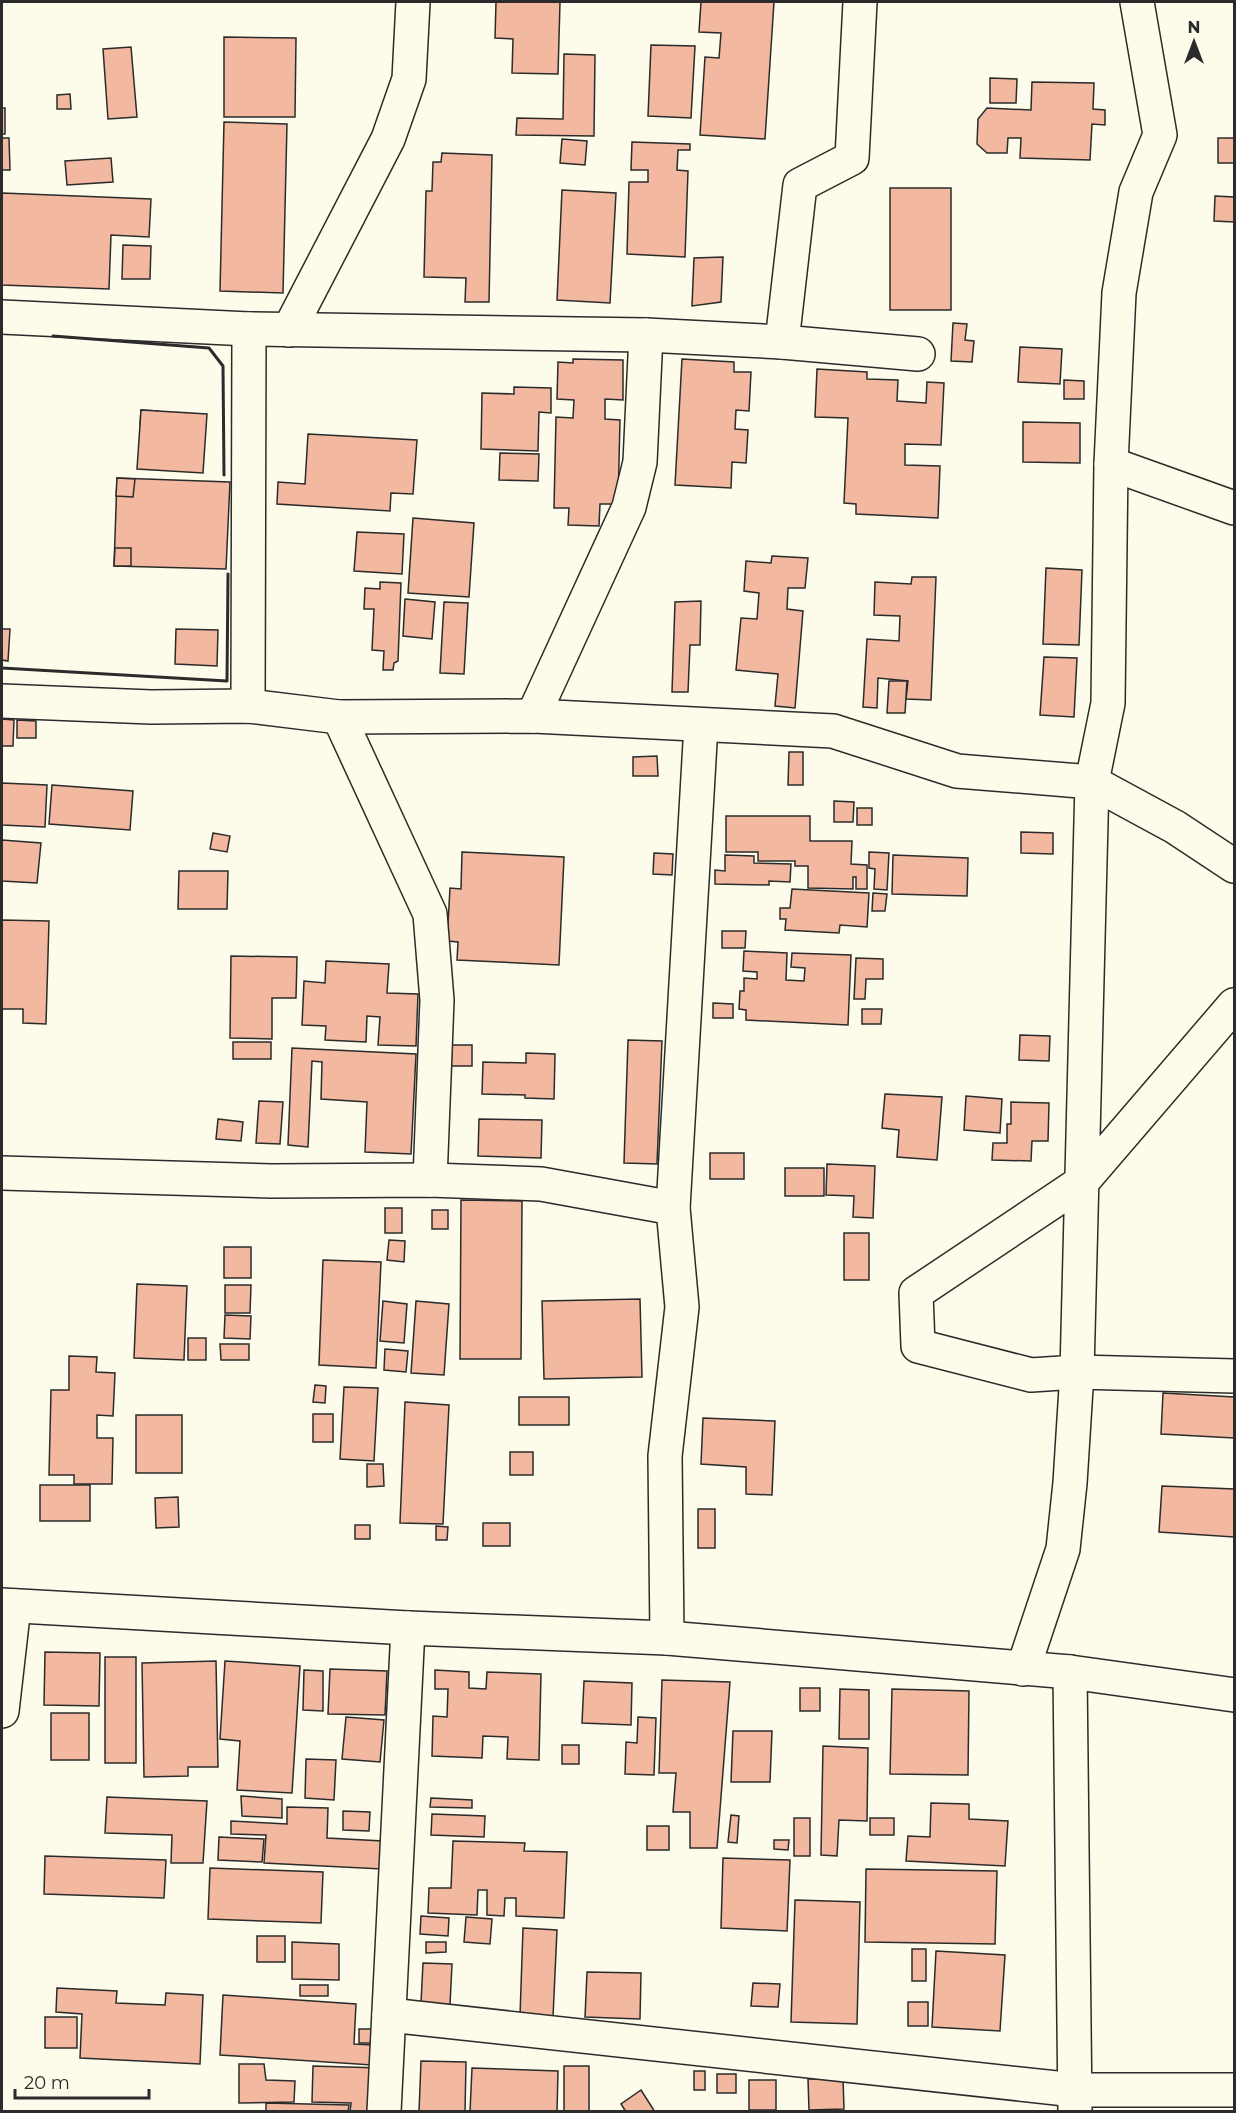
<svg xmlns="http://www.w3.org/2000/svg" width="1236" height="2113" viewBox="0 0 1236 2113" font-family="Montserrat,sans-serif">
<rect width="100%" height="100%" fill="#fdfbea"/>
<!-- building -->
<g fill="#f2b8a0" stroke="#2b2b2b" stroke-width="1.5">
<path d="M 496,2 L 560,2 L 558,74 L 512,73 L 513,39 L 495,38 Z"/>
<path d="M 701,2 L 774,2 L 765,139 L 700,135 L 705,57 L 719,58 L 721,33 L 699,32 Z"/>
<path d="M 224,37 L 296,38 L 295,117 L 224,117 Z"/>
<path d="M 651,45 L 695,46 L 691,118 L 648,116 Z"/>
<path d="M 131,47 L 137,117 L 108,119 L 103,49 Z"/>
<path d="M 564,54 L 595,55 L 594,136 L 516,135 L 517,118 L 563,119 Z"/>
<path d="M 990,78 L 1017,79 L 1016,103 L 990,103 Z"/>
<path d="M 1032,82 L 1094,83 L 1093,109 L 1105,110 L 1105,125 L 1092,124 L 1090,160 L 1020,158 L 1021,138 L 1008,138 L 1007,153 L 987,153 L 977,144 L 978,119 L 987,108 L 1031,110 Z"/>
<path d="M 70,94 L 71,109 L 57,109 L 57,95 Z"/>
<rect x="2" y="108" width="3" height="26"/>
<path d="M 224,122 L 287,124 L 283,293 L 220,291 Z"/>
<path d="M 2,138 L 9,138 L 10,170 L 2,170 Z"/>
<rect x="1218" y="138" width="16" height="25"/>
<path d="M 562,139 L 587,141 L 585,165 L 560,163 Z"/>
<path d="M 632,142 L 690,144 L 690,150 L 678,150 L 677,170 L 688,171 L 685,257 L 627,254 L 629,182 L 648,182 L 648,170 L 631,170 Z"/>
<path d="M 442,153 L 492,155 L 489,302 L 465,302 L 466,278 L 424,277 L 426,191 L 432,191 L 433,162 L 441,162 Z"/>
<path d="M 111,158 L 113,182 L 67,185 L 65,161 Z"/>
<rect x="890" y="188" width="61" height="122"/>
<path d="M 562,190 L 616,193 L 610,303 L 557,300 Z"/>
<path d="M 2,193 L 151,199 L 149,237 L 111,235 L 109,289 L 2,285 Z"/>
<path d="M 1215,196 L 1234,197 L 1234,222 L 1214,221 Z"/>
<path d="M 123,245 L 151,246 L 150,279 L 122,279 Z"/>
<path d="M 723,257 L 721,302 L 692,306 L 694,258 Z"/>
<path d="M 953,323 L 967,324 L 965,340 L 974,341 L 972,362 L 951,361 Z"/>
<path d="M 1020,347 L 1062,349 L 1060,384 L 1018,382 Z"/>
<path d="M 573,359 L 623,360 L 623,400 L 605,399 L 605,419 L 620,420 L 618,504 L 600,504 L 599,526 L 568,525 L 569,508 L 554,508 L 556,417 L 573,418 L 574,400 L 557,399 L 558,362 L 573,363 Z"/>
<path d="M 682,359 L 734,362 L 734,372 L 751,372 L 749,411 L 736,410 L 735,429 L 748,430 L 746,463 L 732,462 L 731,488 L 675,485 Z"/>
<path d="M 817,369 L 867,372 L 867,379 L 898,380 L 897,401 L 926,403 L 927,382 L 944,383 L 941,445 L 905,444 L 905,465 L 940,466 L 938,518 L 856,514 L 856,504 L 844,503 L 848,418 L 815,417 Z"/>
<path d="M 1064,380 L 1084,381 L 1084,399 L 1064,399 Z"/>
<path d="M 514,387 L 551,388 L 551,413 L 539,412 L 538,451 L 481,449 L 482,393 L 514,394 Z"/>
<path d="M 141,410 L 158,411 L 157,426 L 140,425 Z"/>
<path d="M 141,410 L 207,414 L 203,473 L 137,469 Z"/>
<path d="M 1023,422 L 1080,423 L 1080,463 L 1023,462 Z"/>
<path d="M 308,434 L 417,440 L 413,494 L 391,493 L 390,511 L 277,504 L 278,482 L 305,484 Z"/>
<path d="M 500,453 L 539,454 L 538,481 L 499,480 Z"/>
<path d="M 117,478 L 230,482 L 226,569 L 114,566 Z"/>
<path d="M 117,478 L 135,479 L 133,497 L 116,496 Z"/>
<path d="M 413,518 L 474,523 L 469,597 L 408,593 Z"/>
<path d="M 357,532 L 404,534 L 402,574 L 354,571 Z"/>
<path d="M 115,548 L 131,548 L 131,566 L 114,566 Z"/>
<path d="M 772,556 L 808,558 L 805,588 L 788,588 L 787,609 L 803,611 L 795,708 L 775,706 L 778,674 L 736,670 L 741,618 L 757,619 L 759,593 L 744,591 L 746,561 L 771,563 Z"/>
<path d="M 1046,568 L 1082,570 L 1079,645 L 1043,644 Z"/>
<path d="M 912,577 L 936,577 L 931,700 L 906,699 L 908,681 L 878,678 L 877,708 L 863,707 L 867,639 L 899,641 L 900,616 L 874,615 L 875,582 L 911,584 Z"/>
<path d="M 380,582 L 401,583 L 398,661 L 394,663 L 393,670 L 383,670 L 384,651 L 372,650 L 374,609 L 364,609 L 365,588 L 380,589 Z"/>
<path d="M 405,599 L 435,602 L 432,639 L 403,636 Z"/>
<path d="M 701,601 L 700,645 L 690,645 L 688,692 L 672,692 L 675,602 Z"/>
<path d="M 444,602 L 468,603 L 464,674 L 440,673 Z"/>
<path d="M 2,629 L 10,629 L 8,661 L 2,660 Z"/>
<path d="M 176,629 L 218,630 L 217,666 L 175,664 Z"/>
<path d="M 1044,657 L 1077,658 L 1074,717 L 1040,715 Z"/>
<path d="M 889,681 L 907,681 L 905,713 L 887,713 Z"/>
<path d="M 2,719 L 14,720 L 13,746 L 2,746 Z"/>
<path d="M 17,720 L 36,721 L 36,738 L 17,738 Z"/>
<path d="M 789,752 L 803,752 L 803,785 L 788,785 Z"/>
<path d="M 657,756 L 658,776 L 633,776 L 633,757 Z"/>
<path d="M 2,783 L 47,785 L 45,827 L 2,825 Z"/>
<path d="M 52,785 L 133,791 L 130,830 L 49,824 Z"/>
<path d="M 834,801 L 854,802 L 853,822 L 834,822 Z"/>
<rect x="857" y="808" width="15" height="17"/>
<path d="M 726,816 L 810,816 L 810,841 L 852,841 L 851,864 L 867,865 L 867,889 L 856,889 L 856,877 L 853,877 L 853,889 L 808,888 L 808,866 L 795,866 L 795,861 L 758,861 L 758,852 L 726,852 Z"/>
<path d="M 1021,832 L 1053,833 L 1053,854 L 1021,853 Z"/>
<path d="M 213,833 L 230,836 L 227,852 L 210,849 Z"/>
<path d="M 2,840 L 41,843 L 37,883 L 2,881 Z"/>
<path d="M 462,852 L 564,857 L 559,965 L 457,960 L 458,942 L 447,941 L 450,888 L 461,889 Z"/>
<path d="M 869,852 L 889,853 L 887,890 L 874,889 L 875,869 L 869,868 Z"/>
<path d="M 654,853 L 673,854 L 672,875 L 653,874 Z"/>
<path d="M 725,855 L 754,856 L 754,863 L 791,864 L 790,882 L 769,881 L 769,885 L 715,884 L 715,870 L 725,871 Z"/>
<path d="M 893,855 L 968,858 L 967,896 L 892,894 Z"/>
<path d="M 179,871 L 228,871 L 227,909 L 178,909 Z"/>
<path d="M 792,889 L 869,893 L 867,927 L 840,925 L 839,933 L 785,930 L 786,919 L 780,919 L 780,908 L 790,908 Z"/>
<path d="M 873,893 L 887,894 L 885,911 L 872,911 Z"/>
<path d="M 2,920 L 49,921 L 46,1024 L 23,1023 L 23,1009 L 2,1009 Z"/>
<path d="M 722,931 L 746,931 L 745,948 L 722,948 Z"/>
<path d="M 744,951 L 787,953 L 786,980 L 804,981 L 805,968 L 791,967 L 792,953 L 851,955 L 848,1025 L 746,1020 L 746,1010 L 739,1009 L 740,991 L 744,991 L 744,978 L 757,979 L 757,972 L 743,971 Z"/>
<path d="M 231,956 L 297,957 L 296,998 L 272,998 L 272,1039 L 230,1038 Z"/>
<path d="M 856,958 L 883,959 L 883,979 L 866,979 L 865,999 L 854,999 Z"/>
<path d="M 326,961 L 389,964 L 387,993 L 418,994 L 416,1046 L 378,1045 L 380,1017 L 367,1016 L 366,1042 L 325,1040 L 326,1026 L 302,1025 L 304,981 L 325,983 Z"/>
<path d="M 713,1003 L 733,1004 L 733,1018 L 713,1018 Z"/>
<path d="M 862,1009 L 882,1009 L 881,1024 L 862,1024 Z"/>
<path d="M 1020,1035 L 1050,1036 L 1049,1061 L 1019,1060 Z"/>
<path d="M 628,1040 L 662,1041 L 657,1164 L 624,1163 Z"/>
<rect x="233" y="1042" width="38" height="17"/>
<path d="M 452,1045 L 472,1045 L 472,1066 L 451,1066 Z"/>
<path d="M 292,1048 L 416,1054 L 411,1154 L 365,1152 L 367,1102 L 321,1099 L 322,1062 L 312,1061 L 308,1147 L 288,1145 Z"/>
<path d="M 526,1053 L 555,1054 L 554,1099 L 525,1098 L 525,1095 L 482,1094 L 483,1062 L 526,1063 Z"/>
<path d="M 885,1094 L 942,1097 L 937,1160 L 897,1157 L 899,1130 L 882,1128 Z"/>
<path d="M 966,1096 L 1002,1099 L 1000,1133 L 964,1130 Z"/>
<path d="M 259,1101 L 283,1102 L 280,1144 L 256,1143 Z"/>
<path d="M 1011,1102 L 1049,1103 L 1048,1141 L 1032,1141 L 1031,1161 L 992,1160 L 993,1143 L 1007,1143 L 1007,1124 L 1011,1124 Z"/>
<path d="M 218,1119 L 243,1122 L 241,1141 L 216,1139 Z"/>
<path d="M 479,1119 L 542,1120 L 541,1158 L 478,1156 Z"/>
<rect x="710" y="1153" width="34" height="26"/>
<path d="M 827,1164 L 875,1166 L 873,1218 L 853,1217 L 854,1196 L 826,1195 Z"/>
<rect x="785" y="1168" width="39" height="28"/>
<path d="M 461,1200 L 522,1201 L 521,1359 L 460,1359 Z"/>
<rect x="385" y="1208" width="17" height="25"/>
<rect x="432" y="1210" width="16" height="19"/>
<rect x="844" y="1233" width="25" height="47"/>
<path d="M 389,1240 L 405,1241 L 404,1262 L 387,1260 Z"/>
<rect x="224" y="1247" width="27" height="31"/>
<path d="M 323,1260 L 381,1262 L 376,1368 L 319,1365 Z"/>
<path d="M 137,1284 L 187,1286 L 184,1360 L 134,1358 Z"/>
<path d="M 225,1285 L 251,1285 L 250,1313 L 225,1313 Z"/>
<path d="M 640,1299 L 642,1377 L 544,1379 L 542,1301 Z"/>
<path d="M 383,1301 L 407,1304 L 404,1343 L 380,1341 Z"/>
<path d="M 416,1301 L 449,1304 L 444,1375 L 411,1373 Z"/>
<path d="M 225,1315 L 251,1316 L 250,1339 L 224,1338 Z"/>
<rect x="188" y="1338" width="18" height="22"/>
<path d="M 220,1344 L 249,1344 L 249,1360 L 221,1360 Z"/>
<path d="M 385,1349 L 408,1351 L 406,1372 L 384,1370 Z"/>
<path d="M 69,1356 L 97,1357 L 96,1372 L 115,1373 L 113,1416 L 97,1415 L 97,1438 L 113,1438 L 112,1484 L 74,1484 L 74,1475 L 49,1475 L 51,1390 L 69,1390 Z"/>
<path d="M 315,1385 L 326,1386 L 325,1403 L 313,1402 Z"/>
<path d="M 344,1387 L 378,1388 L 374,1461 L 340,1459 Z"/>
<path d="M 1163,1393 L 1234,1397 L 1234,1438 L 1161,1434 Z"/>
<rect x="519" y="1397" width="50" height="28"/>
<path d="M 405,1402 L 449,1405 L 443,1524 L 400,1523 Z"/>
<rect x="313" y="1414" width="20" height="28"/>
<rect x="136" y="1415" width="46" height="58"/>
<path d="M 703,1418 L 775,1421 L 772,1495 L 746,1494 L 746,1467 L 701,1464 Z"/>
<rect x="510" y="1452" width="23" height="23"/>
<path d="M 367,1464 L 383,1464 L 384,1486 L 367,1487 Z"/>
<rect x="40" y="1485" width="50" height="36"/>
<path d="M 1162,1486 L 1234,1489 L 1234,1537 L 1159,1532 Z"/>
<path d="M 178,1497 L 179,1527 L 156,1528 L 155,1498 Z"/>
<rect x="698" y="1509" width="17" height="39"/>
<rect x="483" y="1523" width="27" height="23"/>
<rect x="355" y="1525" width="15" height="14"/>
<path d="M 436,1526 L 448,1527 L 447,1540 L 436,1540 Z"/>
<path d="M 45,1652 L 100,1653 L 99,1706 L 44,1705 Z"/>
<rect x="105" y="1657" width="31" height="106"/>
<path d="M 216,1661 L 218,1767 L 188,1767 L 188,1776 L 144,1777 L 142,1663 Z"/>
<path d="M 225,1661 L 300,1666 L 292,1793 L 237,1790 L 240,1741 L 220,1739 Z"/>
<path d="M 330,1669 L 387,1671 L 385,1715 L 328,1714 Z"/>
<path d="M 304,1670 L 323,1671 L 323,1711 L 303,1710 Z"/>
<path d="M 435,1670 L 469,1672 L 469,1688 L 486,1689 L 487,1672 L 541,1674 L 539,1760 L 507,1759 L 508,1737 L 483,1736 L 482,1758 L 432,1756 L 433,1716 L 447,1717 L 448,1689 L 435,1689 Z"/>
<path d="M 662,1680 L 730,1682 L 717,1848 L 690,1848 L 690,1812 L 673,1812 L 676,1773 L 659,1773 Z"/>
<path d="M 584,1681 L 632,1683 L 631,1725 L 582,1723 Z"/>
<rect x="800" y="1688" width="20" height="23"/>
<path d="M 840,1689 L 869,1690 L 869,1739 L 839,1739 Z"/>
<path d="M 892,1689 L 969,1691 L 968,1775 L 890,1774 Z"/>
<rect x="51" y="1713" width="38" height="47"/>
<path d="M 346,1717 L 384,1720 L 380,1762 L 342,1759 Z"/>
<path d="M 638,1717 L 656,1718 L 654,1775 L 625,1774 L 626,1742 L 637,1743 Z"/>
<path d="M 733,1731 L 772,1731 L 770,1782 L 731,1782 Z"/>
<rect x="562" y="1745" width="17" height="19"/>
<path d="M 823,1746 L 868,1748 L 867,1821 L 839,1820 L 837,1856 L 821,1855 Z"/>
<path d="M 306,1759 L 336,1760 L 334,1800 L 305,1798 Z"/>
<path d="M 241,1796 L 282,1799 L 282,1818 L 242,1816 Z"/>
<path d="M 107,1797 L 207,1801 L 203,1863 L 171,1863 L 172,1835 L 105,1833 Z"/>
<path d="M 431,1798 L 472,1800 L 472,1808 L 430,1807 Z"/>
<path d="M 931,1803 L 969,1804 L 969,1819 L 1008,1821 L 1005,1866 L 906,1861 L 908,1836 L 930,1837 Z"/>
<path d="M 287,1807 L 328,1808 L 327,1838 L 383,1841 L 382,1869 L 264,1863 L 266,1835 L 231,1834 L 231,1821 L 287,1824 Z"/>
<path d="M 343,1811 L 370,1812 L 369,1831 L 343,1830 Z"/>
<path d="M 432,1814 L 485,1816 L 484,1837 L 431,1835 Z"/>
<path d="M 731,1815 L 739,1816 L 737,1843 L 728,1842 Z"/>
<rect x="794" y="1818" width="16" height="38"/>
<rect x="870" y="1818" width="24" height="17"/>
<rect x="647" y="1826" width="22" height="24"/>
<path d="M 219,1837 L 264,1839 L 262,1862 L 218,1860 Z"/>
<path d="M 774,1840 L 789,1840 L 788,1850 L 774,1849 Z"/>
<path d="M 453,1841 L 525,1843 L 524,1851 L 567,1852 L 564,1918 L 516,1916 L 516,1898 L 505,1898 L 504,1916 L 487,1915 L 487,1890 L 478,1890 L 477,1915 L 428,1913 L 429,1888 L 451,1888 Z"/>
<path d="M 45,1856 L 166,1860 L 164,1898 L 44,1894 Z"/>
<path d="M 723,1858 L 790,1860 L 787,1931 L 721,1928 Z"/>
<path d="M 210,1868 L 323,1872 L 321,1923 L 208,1919 Z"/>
<path d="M 866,1869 L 997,1871 L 995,1944 L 865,1942 Z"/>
<path d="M 795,1900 L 860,1902 L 857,2024 L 791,2022 Z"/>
<path d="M 421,1916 L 449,1918 L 448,1936 L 420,1934 Z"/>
<path d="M 466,1917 L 492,1919 L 490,1944 L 464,1942 Z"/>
<path d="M 523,1928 L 557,1930 L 553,2017 L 520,2016 Z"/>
<rect x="257" y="1936" width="28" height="26"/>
<path d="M 292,1942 L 339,1944 L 339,1980 L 292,1979 Z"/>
<path d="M 426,1942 L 446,1942 L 446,1952 L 426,1953 Z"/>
<rect x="912" y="1949" width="14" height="32"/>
<path d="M 936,1951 L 1005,1955 L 1000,2031 L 932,2027 Z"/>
<path d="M 423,1963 L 452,1964 L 450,2005 L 421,2003 Z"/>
<path d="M 587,1972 L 641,1973 L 640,2019 L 585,2017 Z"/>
<path d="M 753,1983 L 780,1984 L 778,2007 L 751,2006 Z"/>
<rect x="300" y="1985" width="28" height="11"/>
<path d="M 57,1988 L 117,1991 L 116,2003 L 165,2005 L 166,1993 L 203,1995 L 200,2064 L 80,2058 L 82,2014 L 56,2012 Z"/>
<path d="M 223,1995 L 356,2004 L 354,2044 L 373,2045 L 372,2065 L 220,2055 Z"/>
<rect x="908" y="2002" width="20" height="24"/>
<rect x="45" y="2017" width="32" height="31"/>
<rect x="359" y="2029" width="20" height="14"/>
<path d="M 421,2061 L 466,2062 L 465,2112 L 419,2112 Z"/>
<path d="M 239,2064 L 264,2064 L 266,2080 L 295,2081 L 294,2102 L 239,2103 Z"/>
<path d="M 313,2066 L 380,2068 L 378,2112 L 350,2112 L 351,2103 L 312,2102 Z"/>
<rect x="564" y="2066" width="25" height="46"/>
<path d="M 472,2068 L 558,2071 L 557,2112 L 470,2112 Z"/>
<rect x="694" y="2071" width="11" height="19"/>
<rect x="717" y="2074" width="19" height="19"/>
<path d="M 808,2079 L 843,2079 L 844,2109 L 809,2110 Z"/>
<rect x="749" y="2080" width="27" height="30"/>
<path d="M 641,2090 L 655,2112 L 626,2112 L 621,2104 Z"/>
<path d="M 266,2103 L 349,2105 L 348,2112 L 266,2112 Z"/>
</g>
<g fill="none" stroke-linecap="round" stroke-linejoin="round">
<!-- street casing -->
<g stroke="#2b2b2b" stroke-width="36">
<g id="street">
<path d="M 860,2 L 852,158 L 800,185 L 782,342 L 918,354"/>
<path d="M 1137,2 L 1160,135 L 1136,192 L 1119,293 L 1111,464 L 1108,703 L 1092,782 L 1077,1372 L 1031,1375 L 918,1346 L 916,1293 L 1082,1182 L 1234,1005"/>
<path d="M 2,317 L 249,329 L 646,335 L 782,342"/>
<path d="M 289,330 L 388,139 L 409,79 L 413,2"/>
<path d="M 1111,464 L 1234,508"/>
<path d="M 2,701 L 151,707 L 248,706 L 339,717 L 533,716 L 833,731 L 957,771 L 1092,782 L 1175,827 L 1234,866"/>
<path d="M 248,706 L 249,329"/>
<path d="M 533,716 L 629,507 L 640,462 L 646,335"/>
<path d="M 339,717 L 430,914 L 437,1000 L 430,1180"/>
<path d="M 2,1173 L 272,1181 L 430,1180 L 541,1184 L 673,1208"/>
<path d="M 2,1605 L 408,1628 L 667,1638 L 1070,1672 L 1234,1695"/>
<path d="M 667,1638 L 665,1456 L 682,1307 L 673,1208 L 701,725"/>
<path d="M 1023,1669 L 1063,1549 L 1070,1483 L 1077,1372 L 1234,1376"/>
<path d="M 1070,1672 L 1075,2112"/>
<path d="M 2,1711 L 14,1606"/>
<path d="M 389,2015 L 1075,2090 L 1234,2090"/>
<path d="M 384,2112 L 408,1628"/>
</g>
</g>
<!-- street -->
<use href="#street" stroke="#fdfbea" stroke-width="33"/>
<!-- wall -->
<g stroke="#2b2b2b" stroke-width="3">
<path d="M 53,336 L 209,348 L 223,366 L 224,475"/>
<path d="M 2,668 L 227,681 L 228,574"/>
</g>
</g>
<!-- border -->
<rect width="1236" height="2113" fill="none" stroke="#2b2b2b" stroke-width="6"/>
<!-- north arrow -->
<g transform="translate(1194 42)" stroke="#fdfbea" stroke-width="4.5" paint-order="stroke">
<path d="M0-4.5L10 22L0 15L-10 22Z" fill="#2b2b2b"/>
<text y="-9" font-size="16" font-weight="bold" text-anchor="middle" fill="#2b2b2b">N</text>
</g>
<!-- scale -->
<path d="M15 2089v9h134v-9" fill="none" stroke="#2b2b2b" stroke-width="3"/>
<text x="24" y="2089" font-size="18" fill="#2b2b2b" stroke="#fdfbea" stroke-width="4.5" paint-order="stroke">20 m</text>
</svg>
